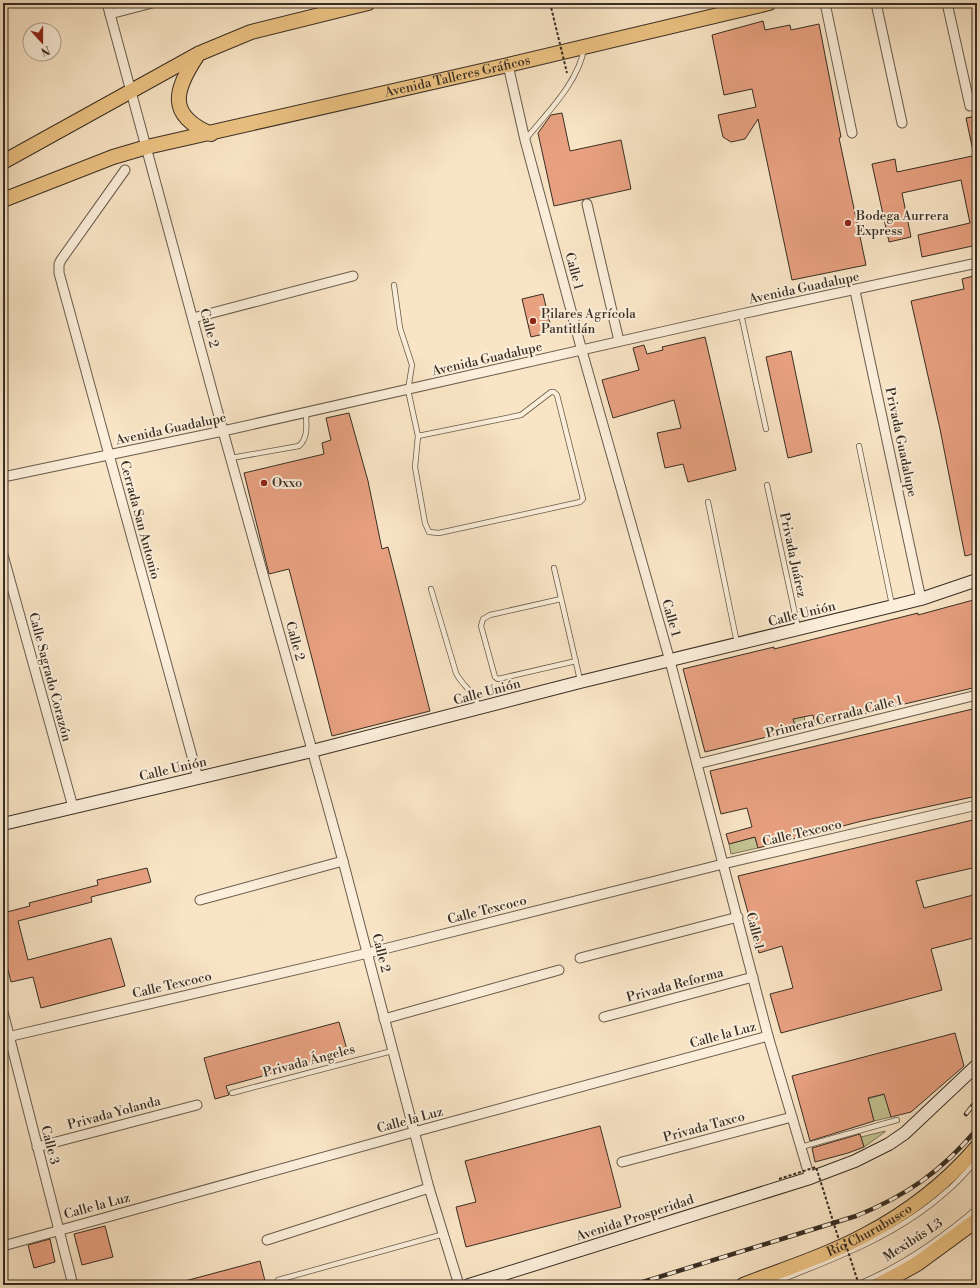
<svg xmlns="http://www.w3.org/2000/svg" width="980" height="1288" viewBox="0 0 980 1288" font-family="'Libre Bodoni',serif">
<rect width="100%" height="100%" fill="#f9e5c6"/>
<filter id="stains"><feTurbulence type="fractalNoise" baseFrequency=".005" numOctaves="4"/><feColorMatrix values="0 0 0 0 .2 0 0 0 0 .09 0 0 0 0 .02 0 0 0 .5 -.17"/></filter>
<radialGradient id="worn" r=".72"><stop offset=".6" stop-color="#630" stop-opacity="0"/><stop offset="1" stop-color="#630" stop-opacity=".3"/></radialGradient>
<!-- green -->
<g fill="#c3c391" stroke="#7e785a">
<path d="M 799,686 L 806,728 L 796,730 L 785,689 Z"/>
<path d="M 755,837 L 758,848 L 731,854 L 729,844 Z"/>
<path d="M 885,1094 L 891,1117 L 874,1121 L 868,1099 Z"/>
<path d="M 885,1131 L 885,1132 L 864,1147 L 861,1137 Z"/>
</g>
<!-- building -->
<g fill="#e8a181" stroke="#382e24">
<path d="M 763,21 L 765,30 L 790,25 L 791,30 L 819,24 L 841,137 L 839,138 L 866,265 L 792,280 L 758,119 L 745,139 L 731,142 L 723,137 L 718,115 L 756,107 L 752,89 L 724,95 L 712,35 Z"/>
<path d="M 562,113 L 570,151 L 621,140 L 631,189 L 554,206 L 538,133 L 551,115 Z"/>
<path d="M 977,116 L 977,150 L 973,151 L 966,118 Z"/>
<path d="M 977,155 L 977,245 L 922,257 L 918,235 L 970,223 L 961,180 L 902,193 L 911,237 L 889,242 L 872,164 L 895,159 L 897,172 Z"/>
<path d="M 977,275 L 977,553 L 965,556 L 940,429 L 911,301 L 964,289 L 962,279 Z"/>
<path d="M 543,294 L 552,332 L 531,337 L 522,299 Z"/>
<path d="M 705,337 L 736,470 L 688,482 L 683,464 L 665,468 L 657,433 L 681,428 L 674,400 L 613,418 L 602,380 L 639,370 L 633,348 L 644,345 L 647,354 L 663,350 L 662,347 Z"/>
<path d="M 791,351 L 812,452 L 788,458 L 766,357 Z"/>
<path d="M 349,413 L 368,481 L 382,549 L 388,547 L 430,711 L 332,736 L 289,569 L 269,574 L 244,473 L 324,454 L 322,443 L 331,440 L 326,418 Z"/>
<path d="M 977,599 L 977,687 L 815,725 L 813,715 L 793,719 L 796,730 L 705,752 L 683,669 L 774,647 L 774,649 L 918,613 L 918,615 Z"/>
<path d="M 977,708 L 977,796 L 862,821 L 758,848 L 755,837 L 729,844 L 726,834 L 752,827 L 747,808 L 721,814 L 710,771 Z"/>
<path d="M 977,819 L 977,867 L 916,881 L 924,908 L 977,894 L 977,937 L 931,949 L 942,990 L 781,1033 L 770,994 L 793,988 L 782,946 L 759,953 L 738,876 Z"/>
<path d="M 147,868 L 151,882 L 91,897 L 92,902 L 18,921 L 28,960 L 111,938 L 125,986 L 41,1008 L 33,977 L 11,982 L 3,950 L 3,913 L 30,906 L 29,903 L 98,885 L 97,880 Z"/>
<path d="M 339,1022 L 348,1053 L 226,1086 L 229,1095 L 215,1099 L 204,1058 Z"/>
<path d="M 955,1033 L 964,1066 L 911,1112 L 891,1117 L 884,1094 L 868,1098 L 874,1121 L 810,1141 L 792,1076 Z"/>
<path d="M 600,1126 L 621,1207 L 466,1247 L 456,1207 L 476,1202 L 465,1161 Z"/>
<path d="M 860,1134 L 864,1147 L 848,1153 L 815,1162 L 812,1148 Z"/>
<path d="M 105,1226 L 113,1257 L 82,1265 L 74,1234 Z"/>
<path d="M 50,1239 L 55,1262 L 34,1268 L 28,1245 Z"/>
<path d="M 260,1261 L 266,1285 L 181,1285 L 181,1282 Z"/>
</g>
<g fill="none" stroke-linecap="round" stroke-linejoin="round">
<!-- lane casing -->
<g stroke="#685c4c" stroke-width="6">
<g id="lane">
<path d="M 525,140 C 546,114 579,82 584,48"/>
<path d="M 394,285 L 400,328 L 412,365 L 408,390 L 418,436 L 415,467 L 425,523 L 429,532 L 439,533 L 580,502 L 583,499 L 557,395 L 554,392 L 551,392 L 521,415 L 418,436"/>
<path d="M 741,314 L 766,429"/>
<path d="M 859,446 L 892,605"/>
<path d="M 231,458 L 299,446 C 309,437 306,424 306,412"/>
<path d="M 767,485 L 798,628"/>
<path d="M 708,502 L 737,643"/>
<path d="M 554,568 L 580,680"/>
<path d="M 431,589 L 456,673 C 463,687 474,691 479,707"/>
<path d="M 561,599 L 490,615 L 483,619 L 481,626 L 495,677 L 498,679 L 576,661"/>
<path d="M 232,1093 L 392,1051"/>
<path d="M 801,1147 L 897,1120"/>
<path d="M 278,1280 L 444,1234"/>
<path d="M 768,1285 C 831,1260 896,1237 947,1191 C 958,1182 967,1171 977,1160"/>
<path d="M 856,1285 C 901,1267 941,1239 977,1208"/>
</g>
</g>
<!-- street casing -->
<g stroke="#685c4c" stroke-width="11">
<g id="street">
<path d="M 107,3 L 223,431 L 343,861 L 429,1188 L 459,1285"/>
<path d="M 825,3 L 852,133"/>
<path d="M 876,3 L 902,123"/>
<path d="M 947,3 L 970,106"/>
<path d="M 110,14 L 152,3"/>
<path d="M 508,65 L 525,140 L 582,351 L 670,661 L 768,1036 L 810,1178"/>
<path d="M 125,170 L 61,260 L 59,264 L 59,273 L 198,778"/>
<path d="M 587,204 L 619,341"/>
<path d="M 855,291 L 921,599"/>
<path d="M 193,318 L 353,276"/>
<path d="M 3,477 L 223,431 L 741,314 L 977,263"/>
<path d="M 3,555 L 73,807"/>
<path d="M 697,764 L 977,695"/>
<path d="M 200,900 L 343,861"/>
<path d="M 580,958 L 738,917"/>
<path d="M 3,1012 L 73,1285"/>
<path d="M 604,1017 L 753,977"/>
<path d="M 384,1019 L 559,970"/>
<path d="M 3,1038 L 368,953 L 723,864 L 977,805"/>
<path d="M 37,1147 L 197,1105"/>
<path d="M 622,1162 L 792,1117"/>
<path d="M 267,1240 L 429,1188"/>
<path d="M 3,1246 L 414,1132 L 768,1036"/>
</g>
</g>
<!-- secondary casing -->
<g stroke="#382e24" stroke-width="14">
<g id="secondary">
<path d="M 3,824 L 312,751 L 580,682 L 893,606 L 921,599 L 977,580"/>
<path d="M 469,1285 L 810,1178 L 855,1161 L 889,1144 L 905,1133 L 977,1065"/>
</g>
</g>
<!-- primary casing -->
<g stroke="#382e24" stroke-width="16">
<g id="primary">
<path d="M 197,56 C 174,91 167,115 211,134"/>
<path d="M 3,162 L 198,54 L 251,32 L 368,3"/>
<path id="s1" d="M 3,200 L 113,157 L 147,147 L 508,65 L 769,3"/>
<path id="s2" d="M 743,1285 C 784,1269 826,1256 865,1235 C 907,1213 946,1183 977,1147"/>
<path d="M 879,1285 L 917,1264 L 977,1220"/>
</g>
</g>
<!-- lane -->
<use href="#lane" stroke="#fbeeda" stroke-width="4.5"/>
<!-- street -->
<use href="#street" stroke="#fbeeda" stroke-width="9"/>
<!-- secondary -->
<use href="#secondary" stroke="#fbeeda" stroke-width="12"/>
<!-- primary -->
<use href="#primary" stroke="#ecc283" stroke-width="14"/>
<!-- rail casing -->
<g stroke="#382e24" stroke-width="4.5">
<g id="rail">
<path d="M 966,1114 L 977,1100"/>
<path d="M 633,1285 L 856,1216 C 906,1196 942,1171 977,1129"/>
</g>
</g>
<!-- rail -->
<use href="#rail" stroke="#fbeeda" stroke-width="3" stroke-dasharray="9" stroke-linecap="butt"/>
<!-- path-bridge -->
<g stroke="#382e24" stroke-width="2" stroke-dasharray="3 2" stroke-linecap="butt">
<path d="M 550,3 L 567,73"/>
<path d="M 779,1179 L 816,1167 L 839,1240"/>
<path d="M 844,1239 L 859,1285"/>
</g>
</g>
<!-- markers -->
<g fill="#8f2418" stroke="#fbeeda" stroke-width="1.5">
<circle cx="848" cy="223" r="4"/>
<circle cx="533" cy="321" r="4"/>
<circle cx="264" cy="483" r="4"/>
</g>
<g text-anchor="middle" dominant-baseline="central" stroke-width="4" stroke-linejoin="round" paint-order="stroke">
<!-- street labels -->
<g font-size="13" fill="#382e24" stroke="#fbeeda">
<text stroke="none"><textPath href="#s1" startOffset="472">Avenida Talleres Gráficos</textPath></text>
<text transform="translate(574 271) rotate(75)">Calle 1</text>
<text transform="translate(804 288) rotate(-12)">Avenida Guadalupe</text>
<text transform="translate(209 328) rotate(75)">Calle 2</text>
<text transform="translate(487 359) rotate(-13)">Avenida Guadalupe</text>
<text transform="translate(171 429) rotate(-12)">Avenida Guadalupe</text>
<text transform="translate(901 442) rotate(78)">Privada Guadalupe</text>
<text transform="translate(140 520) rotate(75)">Cerrada San Antonio</text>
<text transform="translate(793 555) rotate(78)">Privada Juárez</text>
<text transform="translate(802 614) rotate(-14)">Calle Unión</text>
<text transform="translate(671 618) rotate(74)">Calle 1</text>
<text transform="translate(295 641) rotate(75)">Calle 2</text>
<text transform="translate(50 677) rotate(75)">Calle Sagrado Corazón</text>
<text transform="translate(487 692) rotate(-15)">Calle Unión</text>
<text transform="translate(834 717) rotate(-14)">Primera Cerrada Calle 1</text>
<text transform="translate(173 769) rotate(-13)">Calle Unión</text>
<text transform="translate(802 833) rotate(-13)">Calle Texcoco</text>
<text transform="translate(487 910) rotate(-14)">Calle Texcoco</text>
<text transform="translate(755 931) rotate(76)">Calle 1</text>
<text transform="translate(381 953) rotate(76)">Calle 2</text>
<text transform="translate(172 985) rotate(-13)">Calle Texcoco</text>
<text transform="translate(675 985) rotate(-15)">Privada Reforma</text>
<text transform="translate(723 1035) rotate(-15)">Calle la Luz</text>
<text transform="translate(309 1061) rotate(-15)">Privada Ángeles</text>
<text transform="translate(114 1113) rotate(-15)">Privada Yolanda</text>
<text transform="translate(410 1120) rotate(-15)">Calle la Luz</text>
<text transform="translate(704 1127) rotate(-15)">Privada Taxco</text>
<text transform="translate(50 1145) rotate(76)">Calle 3</text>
<text transform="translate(97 1206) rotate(-15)">Calle la Luz</text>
<text transform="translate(635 1218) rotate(-18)">Avenida Prosperidad</text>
<text stroke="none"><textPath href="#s2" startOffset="138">Río Churubusco</textPath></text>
<text transform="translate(913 1240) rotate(-33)">Mexibús L3</text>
</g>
<!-- poi labels -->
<g font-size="13" fill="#382e24" stroke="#fbeeda" text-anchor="start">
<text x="856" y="216">Bodega Aurrera<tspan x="856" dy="15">Express</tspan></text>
<text x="541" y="314">Pilares Agrícola<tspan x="541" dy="15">Pantitlán</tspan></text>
<text x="272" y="483">Oxxo</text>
</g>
</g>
<!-- margin -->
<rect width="980" height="1288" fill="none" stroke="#f9e5c6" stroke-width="16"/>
<rect x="4" y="4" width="972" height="1280" fill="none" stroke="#382e24" stroke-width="2"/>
<rect x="8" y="8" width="964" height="1272" fill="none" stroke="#382e24"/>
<!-- north arrow -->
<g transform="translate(42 42) rotate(159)"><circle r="19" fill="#fbeeda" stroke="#ada191"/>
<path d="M0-3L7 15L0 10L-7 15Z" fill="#8f2418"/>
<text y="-6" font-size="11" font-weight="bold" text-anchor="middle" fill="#382e24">N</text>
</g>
<rect width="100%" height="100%" filter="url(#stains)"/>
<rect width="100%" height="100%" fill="url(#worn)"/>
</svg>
